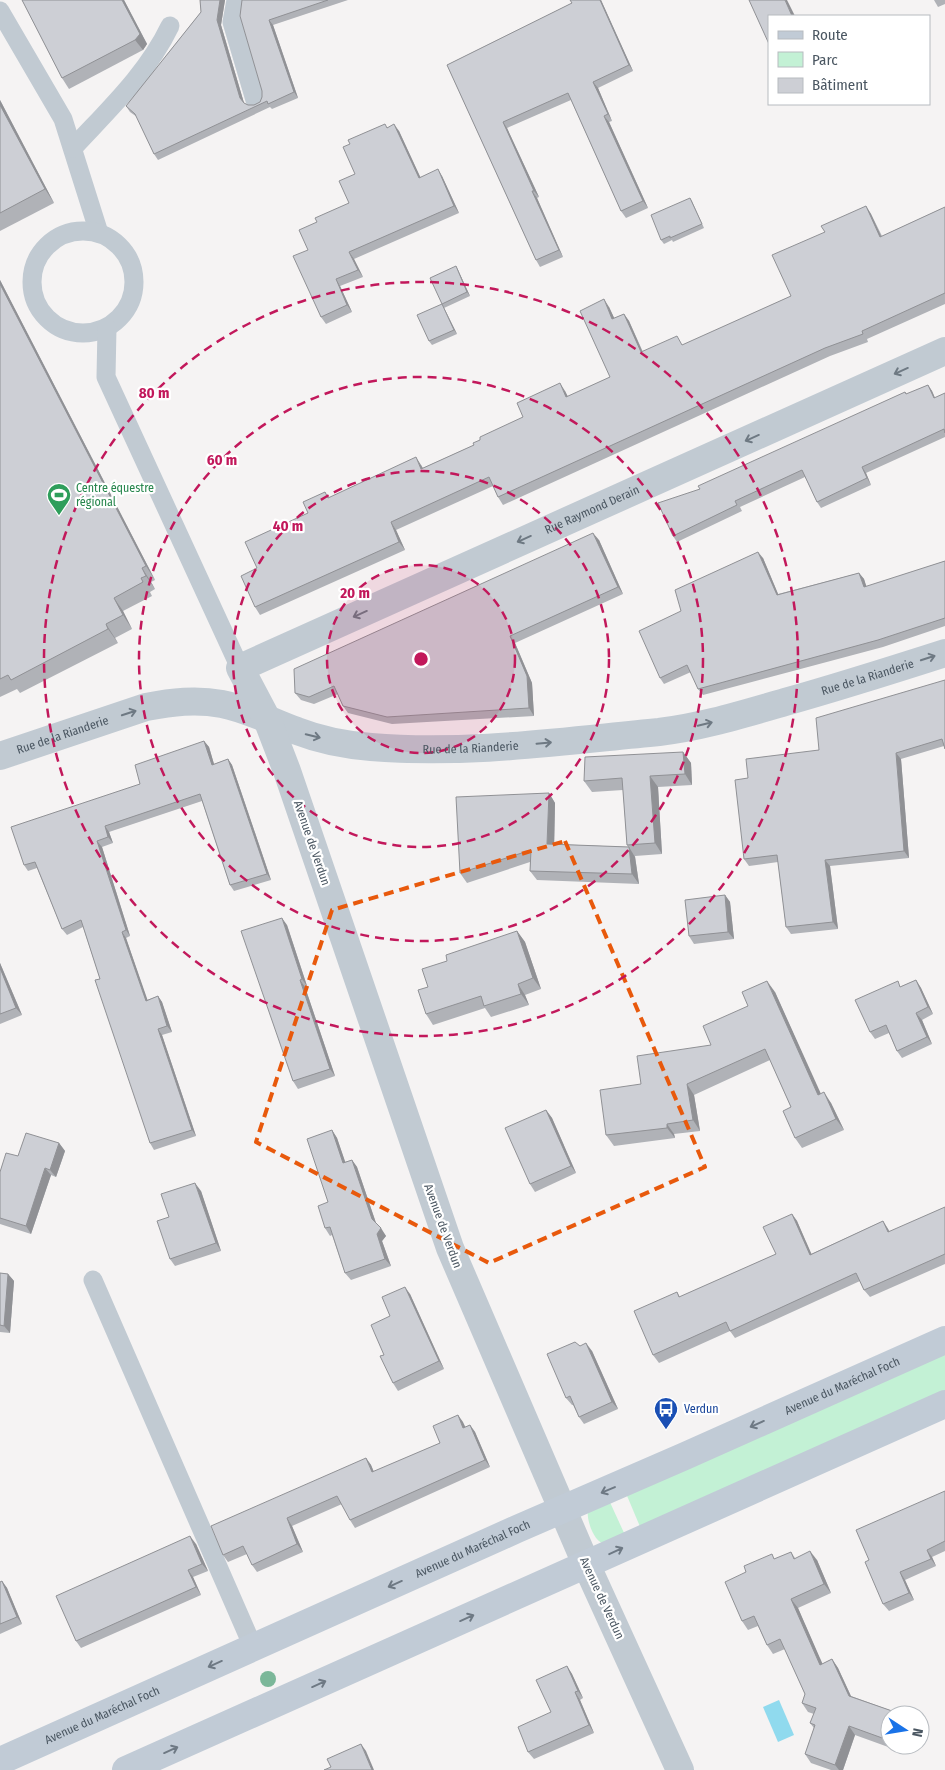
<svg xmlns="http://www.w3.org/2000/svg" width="945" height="1770" viewBox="0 0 945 1770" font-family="'Fira Sans Condensed',sans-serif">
<rect width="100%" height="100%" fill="#f5f3f3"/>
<!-- green -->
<g fill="#c3f1d5">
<path d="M 945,1350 L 945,1394 L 641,1529 L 625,1491 Z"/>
<path d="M 608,1498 L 625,1535 C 619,1538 611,1544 606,1544 C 594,1544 586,1519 588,1510 Z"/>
</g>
<!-- water -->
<path fill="#90daee" d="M 779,1700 L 794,1735 L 778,1742 L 763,1707 Z"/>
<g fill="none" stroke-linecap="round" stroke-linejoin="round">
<!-- lane -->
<g stroke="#c1cad2" stroke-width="19">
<path d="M 236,0 L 232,22 L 255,100"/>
<path d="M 0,11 L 63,119 L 99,233"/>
<path d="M 73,148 C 108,110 147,74 170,26"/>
<circle cx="83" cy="282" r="51"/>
<path d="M 107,328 L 106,377 L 240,668"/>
<path d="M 93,1280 L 253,1647"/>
</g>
<!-- street -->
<g stroke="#c1cad2" stroke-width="28">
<path id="s1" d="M 0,756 L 146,707 C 172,702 196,699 222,704 C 248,709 272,722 297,731 C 320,740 346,745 371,747 C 467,755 563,741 659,732 C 702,727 743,714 785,702 C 838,687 892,670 945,653"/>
<path id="s2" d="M 680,1770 L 586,1564 L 450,1248 L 287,771 L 267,719 L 240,668 L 945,351"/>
</g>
<!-- secondary -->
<g stroke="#c1cbd6" stroke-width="28">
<path id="s3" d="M 0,1761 L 517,1529 L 685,1456 L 945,1340"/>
<path d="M 126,1770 L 945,1404"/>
</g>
</g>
<!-- trees -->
<circle fill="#7bb799" cx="268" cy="1679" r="8"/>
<!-- wall -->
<g fill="#b0b2b7">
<path d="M 22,0 L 124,0 L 147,44 L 143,50 L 69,89 L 62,78 Z"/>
<path d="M 200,0 L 225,0 L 221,25 L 244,103 L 248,105 L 254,105 L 260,102 L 262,97 L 262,91 L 242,0 L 348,0 L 273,25 L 298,98 L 272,109 L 270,107 L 158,160 L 154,154 L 137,117 L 130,112 L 126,106 L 201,12 Z"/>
<path d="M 570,0 L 601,0 L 633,71 L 598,88 L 612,121 L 609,122 L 648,208 L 626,218 L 621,211 L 571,100 L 507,128 L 539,197 L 537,198 L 563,257 L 540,267 L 536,260 L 447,65 L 572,3 Z"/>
<path d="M 934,0 L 945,0 L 945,4 L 938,7 Z"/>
<path d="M 0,100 L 54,203 L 0,231 Z"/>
<path d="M 387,127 L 399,131 L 420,177 L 442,176 L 459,213 L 354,259 L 363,277 L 340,286 L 352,312 L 326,324 L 321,317 L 308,250 L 317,222 L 349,203 L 355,174 Z"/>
<path d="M 690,198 L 692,201 L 704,228 L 673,242 L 672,240 L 664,244 L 661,240 Z"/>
<path d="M 866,206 L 871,214 L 882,236 L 945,207 L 945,304 L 867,339 L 868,342 L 830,356 L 503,505 L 498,497 L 493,486 L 396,530 L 405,550 L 260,615 L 255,607 L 257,568 L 308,513 L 325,492 L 329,498 L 421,465 L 423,468 L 474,445 L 480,440 L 523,417 L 565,391 L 568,397 L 610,377 L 609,307 L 614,318 L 624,314 L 629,321 L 643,352 L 683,345 L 791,296 L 825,232 Z"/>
<path d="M 456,266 L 458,270 L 470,296 L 444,308 L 457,334 L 432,345 L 429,341 Z"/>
<path d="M 0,280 L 155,580 L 151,582 L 155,589 L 150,592 L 152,596 L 123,611 L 132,629 L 115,638 L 118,643 L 20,693 L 17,689 L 0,697 Z"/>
<path d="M 928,385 L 932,391 L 935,398 L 945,393 L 945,437 L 866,473 L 871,485 L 821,508 L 817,502 L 805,477 L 740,507 L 742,511 L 677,542 L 673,536 L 700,489 L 905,392 L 907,394 Z"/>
<path d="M 599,540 L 623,594 L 515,643 L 532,683 L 534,716 L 392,724 L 348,713 L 343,706 L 338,694 L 314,704 L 301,700 L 295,693 Z"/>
<path d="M 763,558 L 778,594 L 859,573 L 864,579 L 866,587 L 945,561 L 945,626 L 883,647 L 703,695 L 698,689 L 691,672 L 664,684 L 660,678 L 681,611 Z"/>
<path d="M 945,680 L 944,746 L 901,759 L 909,858 L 830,866 L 838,929 L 791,934 L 786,927 L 778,862 L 749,866 L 744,859 L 748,778 L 819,750 Z"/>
<path d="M 204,741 L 209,747 L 214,764 L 228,759 L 232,765 L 271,880 L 234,891 L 230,885 L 202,801 L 109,832 L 113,843 L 102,847 L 130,936 L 126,938 L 147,1000 L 158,996 L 162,1002 L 172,1032 L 162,1035 L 196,1136 L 154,1150 L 150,1143 L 100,979 L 83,927 L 67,935 L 62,929 L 37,868 L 28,871 L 24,865 L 140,784 Z"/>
<path d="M 683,752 L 691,763 L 692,785 L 658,787 L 662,854 L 635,856 L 639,884 L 537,880 L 530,871 L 530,862 L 467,883 L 460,873 L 549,793 L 555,803 L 554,844 L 628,847 L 627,845 L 623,790 L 592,792 L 584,781 Z"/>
<path d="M 725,895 L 730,902 L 734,939 L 694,944 L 689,936 Z"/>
<path d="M 287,925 L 307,986 L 305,987 L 335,1076 L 298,1089 L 293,1081 Z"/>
<path d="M 517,931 L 525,942 L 541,989 L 525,995 L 529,1005 L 491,1017 L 485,1008 L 433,1025 L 426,1014 L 447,961 Z"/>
<path d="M 0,963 L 22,1015 L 0,1024 Z"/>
<path d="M 916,980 L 921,988 L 933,1014 L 922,1020 L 932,1044 L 902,1058 L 897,1051 L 889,1033 L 875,1039 L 870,1032 L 902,986 Z"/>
<path d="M 775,992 L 820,1094 L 831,1103 L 844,1130 L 802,1148 L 795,1138 L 791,1107 L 770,1060 L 694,1095 L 700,1131 L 674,1134 L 675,1138 L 614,1146 L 606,1135 L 641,1084 L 711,1045 L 748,1006 Z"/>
<path d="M 546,1110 L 552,1118 L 576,1173 L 535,1192 L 530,1184 Z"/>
<path d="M 332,1130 L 337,1138 L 345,1162 L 352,1160 L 357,1167 L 376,1223 L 386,1236 L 382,1241 L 391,1266 L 351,1280 L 345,1273 L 332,1235 L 330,1236 L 325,1228 L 328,1202 Z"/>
<path d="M 59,1143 L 65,1151 L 56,1177 L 51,1175 L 31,1234 L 0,1224 L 0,1172 L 18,1156 Z"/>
<path d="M 201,1191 L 221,1251 L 175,1266 L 170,1259 L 169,1217 Z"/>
<path d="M 945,1207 L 945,1264 L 870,1297 L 864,1290 L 860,1281 L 735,1338 L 730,1331 L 659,1363 L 653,1355 L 677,1292 L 680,1297 L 776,1254 L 792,1214 L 797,1221 L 811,1254 L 883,1221 L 890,1232 Z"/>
<path d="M 0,1273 L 8,1274 L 14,1281 L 10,1333 L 0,1332 Z"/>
<path d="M 410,1294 L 444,1369 L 398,1391 L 393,1383 L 384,1355 L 390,1316 Z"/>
<path d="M 580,1346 L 592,1351 L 618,1409 L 584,1424 L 579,1417 L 573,1405 L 572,1405 L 566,1398 Z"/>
<path d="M 458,1415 L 465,1427 L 470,1425 L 475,1432 L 490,1467 L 355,1528 L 350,1520 L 342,1504 L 292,1526 L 303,1552 L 257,1572 L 252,1565 L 247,1554 L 228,1562 L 223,1555 L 366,1458 L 371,1465 L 374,1472 L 440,1443 Z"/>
<path d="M 945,1491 L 945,1551 L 932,1557 L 936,1566 L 905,1580 L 914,1600 L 889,1611 L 883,1604 L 869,1560 Z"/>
<path d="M 196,1544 L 208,1571 L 193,1577 L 201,1595 L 81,1648 L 76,1641 Z"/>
<path d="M 791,1552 L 795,1558 L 817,1560 L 831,1593 L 798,1608 L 822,1664 L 832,1659 L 838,1668 L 851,1696 L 895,1712 L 897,1715 L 890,1715 L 891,1748 L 855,1735 L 843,1770 L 831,1770 L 811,1763 L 805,1754 L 814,1728 L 810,1723 L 814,1714 L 808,1712 L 802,1703 L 805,1694 L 785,1649 L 773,1654 L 767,1645 L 758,1626 L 748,1630 L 742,1621 L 746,1572 Z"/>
<path d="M 2,1581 L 7,1588 L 22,1624 L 0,1634 L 0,1582 Z"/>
<path d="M 567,1666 L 572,1674 L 583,1698 L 580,1700 L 594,1733 L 534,1759 L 528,1752 L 551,1712 Z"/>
</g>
<!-- shaded-wall -->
<g fill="#909195">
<path d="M 122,0 L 124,0 L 147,44 L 143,50 L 135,40 Z"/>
<path d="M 220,0 L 225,0 L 221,25 L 244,103 L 240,98 L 217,20 Z"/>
<path d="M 600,0 L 601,0 L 633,71 L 629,65 Z"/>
<path d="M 785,0 L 787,0 L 795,16 L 792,16 Z"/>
<path d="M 269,20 L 273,25 L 298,98 L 294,92 Z"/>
<path d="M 593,82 L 598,88 L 612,121 L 608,114 Z"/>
<path d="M 0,100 L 54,203 L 45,189 L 0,105 Z"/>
<path d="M 604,116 L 609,122 L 648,208 L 643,201 Z"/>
<path d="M 503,122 L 507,128 L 539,197 L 534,191 Z"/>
<path d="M 394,124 L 399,131 L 424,185 L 419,178 Z"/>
<path d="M 438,169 L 442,176 L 459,213 L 454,206 Z"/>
<path d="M 532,191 L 537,198 L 563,257 L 559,250 Z"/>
<path d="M 866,206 L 871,214 L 885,245 L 880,237 Z"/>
<path d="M 349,252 L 354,259 L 363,277 L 358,270 Z"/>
<path d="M 456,266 L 458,270 L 470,296 L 467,292 Z"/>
<path d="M 336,279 L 340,286 L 352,312 L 347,305 Z"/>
<path d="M 0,280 L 155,580 L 146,566 L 0,284 Z"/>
<path d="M 604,299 L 609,307 L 618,326 L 612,319 Z"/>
<path d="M 442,304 L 457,334 L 454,330 Z"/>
<path d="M 624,314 L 629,321 L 646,360 L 641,352 Z"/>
<path d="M 560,383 L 565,391 L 572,405 L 566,397 Z"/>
<path d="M 928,385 L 932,391 L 938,405 L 934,398 Z"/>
<path d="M 416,457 L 421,465 L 427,477 L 421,469 Z"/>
<path d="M 862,467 L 866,473 L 871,485 L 867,478 Z"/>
<path d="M 391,522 L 396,530 L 405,550 L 399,542 Z"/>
<path d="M 593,533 L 599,540 L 623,594 L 618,587 Z"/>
<path d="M 758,552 L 763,558 L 781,601 L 777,595 Z"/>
<path d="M 142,568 L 151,582 L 155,589 L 146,576 Z"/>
<path d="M 859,573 L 864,579 L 869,594 L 864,587 Z"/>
<path d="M 114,598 L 123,611 L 132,629 L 123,615 Z"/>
<path d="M 106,624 L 115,638 L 118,643 L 108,629 Z"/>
<path d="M 510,636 L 515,643 L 532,683 L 534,716 L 529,708 Z"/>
<path d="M 204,741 L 209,747 L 216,771 L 212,765 Z"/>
<path d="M 683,752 L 691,763 L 692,785 L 685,774 Z"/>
<path d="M 896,753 L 901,759 L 909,858 L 904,851 Z"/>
<path d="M 228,759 L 232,765 L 271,880 L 267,874 Z"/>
<path d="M 650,776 L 658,787 L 662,854 L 655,843 Z"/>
<path d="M 549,793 L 555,803 L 554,854 L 547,844 Z"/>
<path d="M 105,826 L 109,832 L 113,843 L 108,837 Z"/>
<path d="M 97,841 L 102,847 L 130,936 L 126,930 Z"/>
<path d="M 629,847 L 635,857 L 639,884 L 632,874 Z"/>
<path d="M 825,860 L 830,866 L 838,929 L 833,922 Z"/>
<path d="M 725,895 L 730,902 L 734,939 L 728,932 Z"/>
<path d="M 282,918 L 287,925 L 307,986 L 302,979 Z"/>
<path d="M 517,931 L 525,942 L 541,989 L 533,978 Z"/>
<path d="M 122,932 L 126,938 L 150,1007 L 146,1001 Z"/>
<path d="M 0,963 L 22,1015 L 16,1008 L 0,968 Z"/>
<path d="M 300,980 L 305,987 L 335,1076 L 330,1069 Z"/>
<path d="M 916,980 L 921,988 L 933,1014 L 928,1007 Z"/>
<path d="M 767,981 L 775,992 L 826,1105 L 818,1095 Z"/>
<path d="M 518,984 L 525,995 L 529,1005 L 521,994 Z"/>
<path d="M 158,996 L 162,1002 L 172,1032 L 167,1026 Z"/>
<path d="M 916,1013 L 922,1020 L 932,1044 L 927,1037 Z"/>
<path d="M 158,1029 L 162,1035 L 196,1136 L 192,1130 Z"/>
<path d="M 687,1084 L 694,1095 L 700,1131 L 693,1120 Z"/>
<path d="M 824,1092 L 831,1103 L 844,1130 L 836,1119 Z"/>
<path d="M 546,1110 L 552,1118 L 576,1173 L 571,1166 Z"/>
<path d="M 667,1124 L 674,1134 L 675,1138 L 667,1128 Z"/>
<path d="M 332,1130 L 337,1138 L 348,1170 L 343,1163 Z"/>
<path d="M 59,1143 L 65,1151 L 56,1177 L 50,1170 Z"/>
<path d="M 352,1160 L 357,1167 L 377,1226 L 372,1219 Z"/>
<path d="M 45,1168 L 51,1175 L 31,1234 L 26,1226 Z"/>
<path d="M 195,1183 L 201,1191 L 221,1251 L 216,1243 Z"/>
<path d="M 792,1214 L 797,1221 L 815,1262 L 810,1255 Z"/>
<path d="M 883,1221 L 888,1229 L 893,1240 L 888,1232 Z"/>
<path d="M 381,1228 L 386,1236 L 382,1241 L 391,1266 L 385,1259 L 377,1234 Z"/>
<path d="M 8,1274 L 14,1281 L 10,1333 L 4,1326 Z"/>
<path d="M 405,1287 L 410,1294 L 444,1369 L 439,1361 Z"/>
<path d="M 586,1343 L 592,1351 L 618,1409 L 612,1402 Z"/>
<path d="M 458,1415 L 463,1422 L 469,1435 L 463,1428 Z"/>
<path d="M 470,1425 L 475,1432 L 490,1467 L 485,1460 Z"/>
<path d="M 366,1458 L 371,1465 L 377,1480 L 372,1472 Z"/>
<path d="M 287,1518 L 292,1526 L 303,1552 L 297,1544 Z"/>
<path d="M 190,1536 L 196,1544 L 208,1571 L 202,1564 Z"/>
<path d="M 927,1550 L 932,1557 L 936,1566 L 931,1559 Z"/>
<path d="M 810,1551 L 817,1560 L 831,1593 L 824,1584 Z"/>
<path d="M 188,1570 L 193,1577 L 201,1595 L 196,1587 Z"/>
<path d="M 900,1572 L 905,1580 L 914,1600 L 909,1593 Z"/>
<path d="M 2,1581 L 7,1588 L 22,1624 L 17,1617 Z"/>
<path d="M 791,1599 L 798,1608 L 827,1674 L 820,1665 Z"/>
<path d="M 832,1659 L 838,1668 L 855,1705 L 849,1696 Z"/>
<path d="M 567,1666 L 572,1674 L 583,1698 L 578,1691 Z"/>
<path d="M 575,1692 L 580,1700 L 594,1733 L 589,1725 Z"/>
<path d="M 890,1724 L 890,1745 L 892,1745 L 891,1748 L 885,1739 Z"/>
<path d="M 849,1726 L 855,1735 L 843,1770 L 839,1770 L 835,1765 Z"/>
<path d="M 361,1744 L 366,1751 L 374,1770 L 372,1770 Z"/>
</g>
<!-- building -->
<g fill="#cdcfd5" stroke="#909195">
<path d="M 22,0 L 122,0 L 140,34 L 135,40 L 62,78 Z"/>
<path d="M 200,0 L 220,0 L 217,20 L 240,98 L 244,103 L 248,105 L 254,105 L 260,102 L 262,97 L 262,91 L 240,16 L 242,0 L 328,0 L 269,20 L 294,92 L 268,104 L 267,101 L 154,154 L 135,114 L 126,106 L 201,12 Z"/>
<path d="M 570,0 L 600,0 L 629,65 L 593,82 L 608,114 L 604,116 L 643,201 L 621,211 L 568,93 L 503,122 L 534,191 L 532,191 L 559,250 L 536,260 L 447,65 L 572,3 Z"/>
<path d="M 749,0 L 785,0 L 792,16 L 769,16 L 769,44 Z"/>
<path d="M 0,105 L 45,189 L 0,213 Z"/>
<path d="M 385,124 L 387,128 L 394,124 L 419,178 L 438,169 L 454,206 L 349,252 L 358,270 L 336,279 L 347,305 L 321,317 L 293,256 L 308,250 L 299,230 L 317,222 L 315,218 L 349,203 L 339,181 L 355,174 L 343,147 L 350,144 L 348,140 Z"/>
<path d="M 690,198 L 702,224 L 670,238 L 670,236 L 661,240 L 651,215 Z"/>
<path d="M 866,206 L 880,237 L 945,207 L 945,293 L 862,331 L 863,334 L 825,348 L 498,497 L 489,477 L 391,522 L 399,542 L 255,607 L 241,576 L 257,568 L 245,542 L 308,513 L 303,502 L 325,492 L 328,498 L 416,457 L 421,469 L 474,445 L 473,443 L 480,440 L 480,437 L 523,417 L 517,403 L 560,383 L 566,397 L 610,377 L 580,311 L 604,299 L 612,319 L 624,314 L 641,352 L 677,336 L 682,345 L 791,296 L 772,255 L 825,232 L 821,226 Z"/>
<path d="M 456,266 L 467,292 L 442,304 L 430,278 Z"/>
<path d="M 0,284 L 146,566 L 142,568 L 146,576 L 141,578 L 143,582 L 114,598 L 123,615 L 106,624 L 108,629 L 11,680 L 8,675 L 0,679 Z"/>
<path d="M 442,304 L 454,330 L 429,341 L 417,315 Z"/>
<path d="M 928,385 L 934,398 L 945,393 L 945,433 L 944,429 L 862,467 L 867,478 L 817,502 L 802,470 L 735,501 L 737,505 L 673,536 L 658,503 L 700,489 L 698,486 L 905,392 L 906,394 Z"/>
<path d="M 593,533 L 618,587 L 510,636 L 527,676 L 529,708 L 387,717 L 343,706 L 334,686 L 309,697 L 295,693 L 294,669 Z"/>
<path d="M 758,552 L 777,595 L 859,573 L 864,587 L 945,561 L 945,618 L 878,640 L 698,689 L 687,665 L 660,678 L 639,631 L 681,611 L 675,590 Z"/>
<path d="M 945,680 L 945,749 L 942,739 L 896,753 L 904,851 L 825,860 L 833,922 L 786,927 L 777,855 L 744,859 L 735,780 L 748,778 L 746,759 L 819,750 L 816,718 Z"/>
<path d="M 204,741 L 212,765 L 228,759 L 267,874 L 230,885 L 200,794 L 105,826 L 108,837 L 97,841 L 126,930 L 122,932 L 146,1001 L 158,996 L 167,1026 L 158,1029 L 192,1130 L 150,1143 L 95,980 L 100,979 L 81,920 L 62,929 L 35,862 L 24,865 L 11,827 L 140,784 L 135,765 Z"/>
<path d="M 683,752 L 685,774 L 650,776 L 655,843 L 627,845 L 622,778 L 584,781 L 585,757 Z"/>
<path d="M 549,793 L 547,844 L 629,847 L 632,874 L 530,871 L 531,850 L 460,873 L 456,797 Z"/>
<path d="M 725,895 L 728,932 L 689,936 L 685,900 Z"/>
<path d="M 282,918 L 302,979 L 300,980 L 330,1069 L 293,1081 L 241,931 Z"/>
<path d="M 517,931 L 533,978 L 518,984 L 521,994 L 484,1006 L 481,996 L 426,1014 L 418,990 L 428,987 L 422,969 L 447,961 L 446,955 Z"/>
<path d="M 0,968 L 16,1008 L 0,1014 Z"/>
<path d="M 916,980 L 928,1007 L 916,1013 L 927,1037 L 897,1051 L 886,1025 L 870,1032 L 855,1000 L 898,981 L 900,987 Z"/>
<path d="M 767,981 L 818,1095 L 824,1092 L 836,1119 L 795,1138 L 783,1111 L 791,1107 L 765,1049 L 687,1084 L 693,1120 L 667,1124 L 667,1128 L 606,1135 L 600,1090 L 641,1084 L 637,1056 L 711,1045 L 703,1026 L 748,1006 L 742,992 Z"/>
<path d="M 546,1110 L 571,1166 L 530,1184 L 505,1128 Z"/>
<path d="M 332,1130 L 343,1163 L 352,1160 L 372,1219 L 381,1228 L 377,1234 L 385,1259 L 345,1273 L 330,1227 L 325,1228 L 318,1206 L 328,1202 L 307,1139 Z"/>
<path d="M 26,1133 L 59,1143 L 50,1170 L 45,1168 L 26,1226 L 0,1218 L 0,1172 L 6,1153 L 18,1156 Z"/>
<path d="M 195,1183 L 216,1243 L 170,1259 L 157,1221 L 169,1217 L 161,1194 Z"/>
<path d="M 945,1207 L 945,1254 L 864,1290 L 856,1273 L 730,1331 L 726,1322 L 653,1355 L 634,1311 L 677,1292 L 679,1297 L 776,1254 L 763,1227 L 792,1214 L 810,1255 L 883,1221 L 888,1232 Z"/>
<path d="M 0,1273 L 8,1274 L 4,1326 L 0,1325 Z"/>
<path d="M 405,1287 L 439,1361 L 393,1383 L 380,1356 L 384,1355 L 371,1325 L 390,1316 L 382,1297 Z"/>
<path d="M 575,1342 L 580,1346 L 586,1343 L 612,1402 L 579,1417 L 570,1396 L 566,1398 L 547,1354 Z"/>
<path d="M 458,1415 L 463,1428 L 470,1425 L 485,1460 L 350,1520 L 337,1496 L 287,1518 L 297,1544 L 252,1565 L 243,1546 L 223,1555 L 211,1526 L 366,1458 L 372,1472 L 440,1443 L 433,1426 Z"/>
<path d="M 945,1491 L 945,1541 L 927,1550 L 931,1559 L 900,1572 L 909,1593 L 883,1604 L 865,1562 L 869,1560 L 856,1530 Z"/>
<path d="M 190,1536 L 202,1564 L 188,1570 L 196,1587 L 76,1641 L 56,1596 Z"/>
<path d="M 810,1551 L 824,1584 L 791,1599 L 820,1665 L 832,1659 L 849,1696 L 895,1712 L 894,1715 L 890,1715 L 890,1724 L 885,1739 L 849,1726 L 835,1765 L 805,1754 L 815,1725 L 810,1723 L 816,1708 L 802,1703 L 805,1694 L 780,1639 L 767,1645 L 754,1616 L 742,1621 L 725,1582 L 746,1572 L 744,1566 L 772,1554 L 774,1559 L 791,1552 L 794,1559 Z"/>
<path d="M 2,1581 L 17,1617 L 0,1624 L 0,1582 Z"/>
<path d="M 567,1666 L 578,1691 L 575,1692 L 589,1725 L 528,1752 L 518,1727 L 551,1712 L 536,1680 Z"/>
<path d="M 361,1744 L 372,1770 L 324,1770 L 331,1767 L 327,1759 Z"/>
</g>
<!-- one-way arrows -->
<defs><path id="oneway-shaft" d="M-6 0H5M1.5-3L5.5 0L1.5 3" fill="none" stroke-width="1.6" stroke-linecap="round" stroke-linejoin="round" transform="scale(1.25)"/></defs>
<g stroke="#6e7983">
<use href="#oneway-shaft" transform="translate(901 371) rotate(156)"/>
<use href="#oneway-shaft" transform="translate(752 438) rotate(156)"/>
<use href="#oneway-shaft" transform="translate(524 539) rotate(156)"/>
<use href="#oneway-shaft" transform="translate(360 614) rotate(156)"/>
<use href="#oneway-shaft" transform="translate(928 658) rotate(-18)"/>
<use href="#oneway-shaft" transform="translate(129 713) rotate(-18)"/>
<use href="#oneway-shaft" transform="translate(705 724) rotate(-13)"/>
<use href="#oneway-shaft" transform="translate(313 736) rotate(14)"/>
<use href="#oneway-shaft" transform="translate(544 743) rotate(-5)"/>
</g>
<g stroke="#6e7984">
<use href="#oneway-shaft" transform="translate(757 1424) rotate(156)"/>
<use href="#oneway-shaft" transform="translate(608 1490) rotate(157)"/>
<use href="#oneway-shaft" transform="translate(616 1551) rotate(-25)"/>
<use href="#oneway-shaft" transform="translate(395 1584) rotate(156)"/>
<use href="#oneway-shaft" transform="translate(467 1618) rotate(-24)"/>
<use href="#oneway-shaft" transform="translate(215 1664) rotate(156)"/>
<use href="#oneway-shaft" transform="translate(319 1684) rotate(-24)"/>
<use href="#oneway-shaft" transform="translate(171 1750) rotate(-24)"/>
</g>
<!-- marked area -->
<path fill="none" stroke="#e8590c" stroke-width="4" stroke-dasharray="10 6" stroke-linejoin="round" d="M 565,841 L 705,1167 L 489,1263 L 256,1142 L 332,910 Z"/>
<!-- distance rings -->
<circle cx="421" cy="659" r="94" fill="#c2185b" fill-opacity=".12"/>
<g fill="none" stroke="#c2185b" stroke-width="2.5" stroke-dasharray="9 6">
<circle cx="421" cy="659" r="94"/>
<circle cx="421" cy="659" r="188"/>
<circle cx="421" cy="659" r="282"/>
<circle cx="421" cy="659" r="377"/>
</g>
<!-- icons -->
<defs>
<g id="stadium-pin" transform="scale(1.25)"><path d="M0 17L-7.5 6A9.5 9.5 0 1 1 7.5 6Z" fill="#2e9e5b" stroke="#fff"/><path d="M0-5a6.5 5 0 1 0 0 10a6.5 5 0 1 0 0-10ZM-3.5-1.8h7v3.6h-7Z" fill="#fff"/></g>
<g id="bus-pin" transform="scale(1.25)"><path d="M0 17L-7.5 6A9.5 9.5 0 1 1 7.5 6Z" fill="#1a4fb4" stroke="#fff"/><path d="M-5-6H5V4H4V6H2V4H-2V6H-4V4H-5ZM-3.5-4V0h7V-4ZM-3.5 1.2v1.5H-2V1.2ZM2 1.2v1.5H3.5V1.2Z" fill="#fff"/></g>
</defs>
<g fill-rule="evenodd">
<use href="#stadium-pin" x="59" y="495"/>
<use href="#bus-pin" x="666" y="1409"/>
</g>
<g text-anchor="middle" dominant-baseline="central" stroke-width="4.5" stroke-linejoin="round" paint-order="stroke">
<!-- leisure labels -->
<g font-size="12" fill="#27864d" stroke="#fff" text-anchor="start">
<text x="76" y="488">Centre équestre<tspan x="76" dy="14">régional</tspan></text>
</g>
<!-- street labels -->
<g font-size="12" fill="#4a5661" stroke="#fff">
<text stroke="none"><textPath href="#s2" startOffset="1574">Rue Raymond Derain</textPath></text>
<text stroke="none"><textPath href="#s1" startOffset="891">Rue de la Rianderie</textPath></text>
<text stroke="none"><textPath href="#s1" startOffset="66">Rue de la Rianderie</textPath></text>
<text stroke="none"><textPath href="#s1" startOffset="486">Rue de la Rianderie</textPath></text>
<text transform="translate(312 843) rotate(71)">Avenue de Verdun</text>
<text transform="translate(443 1226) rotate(70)">Avenue de Verdun</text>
<text stroke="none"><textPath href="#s3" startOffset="922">Avenue du Maréchal Foch</textPath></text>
<text stroke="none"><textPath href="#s3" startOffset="518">Avenue du Maréchal Foch</textPath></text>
<text transform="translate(602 1598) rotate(65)">Avenue de Verdun</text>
<text stroke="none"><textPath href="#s3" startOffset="112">Avenue du Maréchal Foch</textPath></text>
</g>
<!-- transit labels -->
<g font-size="12" fill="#164399" stroke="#fff" text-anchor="start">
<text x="684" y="1409">Verdun</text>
</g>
</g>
<circle cx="421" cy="659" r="8" fill="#c2185b" stroke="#fff" stroke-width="2.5"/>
<g font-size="15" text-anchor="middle" font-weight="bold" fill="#c2185b" stroke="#fff" stroke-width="4.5" stroke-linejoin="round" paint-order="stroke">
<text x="154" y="398">80 m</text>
<text x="222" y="465">60 m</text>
<text x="288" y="531">40 m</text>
<text x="355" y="598">20 m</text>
</g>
<!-- legend -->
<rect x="768" y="15" width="162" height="90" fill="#ffffff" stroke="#b7bbc0"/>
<rect x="778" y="31" width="25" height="8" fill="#c1cbd6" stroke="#b7bbc0"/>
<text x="812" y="40" font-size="15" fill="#4a5661">Route</text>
<rect x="778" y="52" width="25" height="15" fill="#c3f1d5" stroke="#b7bbc0"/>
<text x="812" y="65" font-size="15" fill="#4a5661">Parc</text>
<rect x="778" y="78" width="25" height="15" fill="#cdcfd5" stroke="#b7bbc0"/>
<text x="812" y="90" font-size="15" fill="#4a5661">Bâtiment</text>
<!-- north arrow -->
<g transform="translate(905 1730) rotate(102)"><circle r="24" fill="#ffffff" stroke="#b7bbc0"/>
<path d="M0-4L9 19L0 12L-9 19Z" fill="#1a73e8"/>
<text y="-8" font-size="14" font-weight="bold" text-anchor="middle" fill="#4a5661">N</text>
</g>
</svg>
